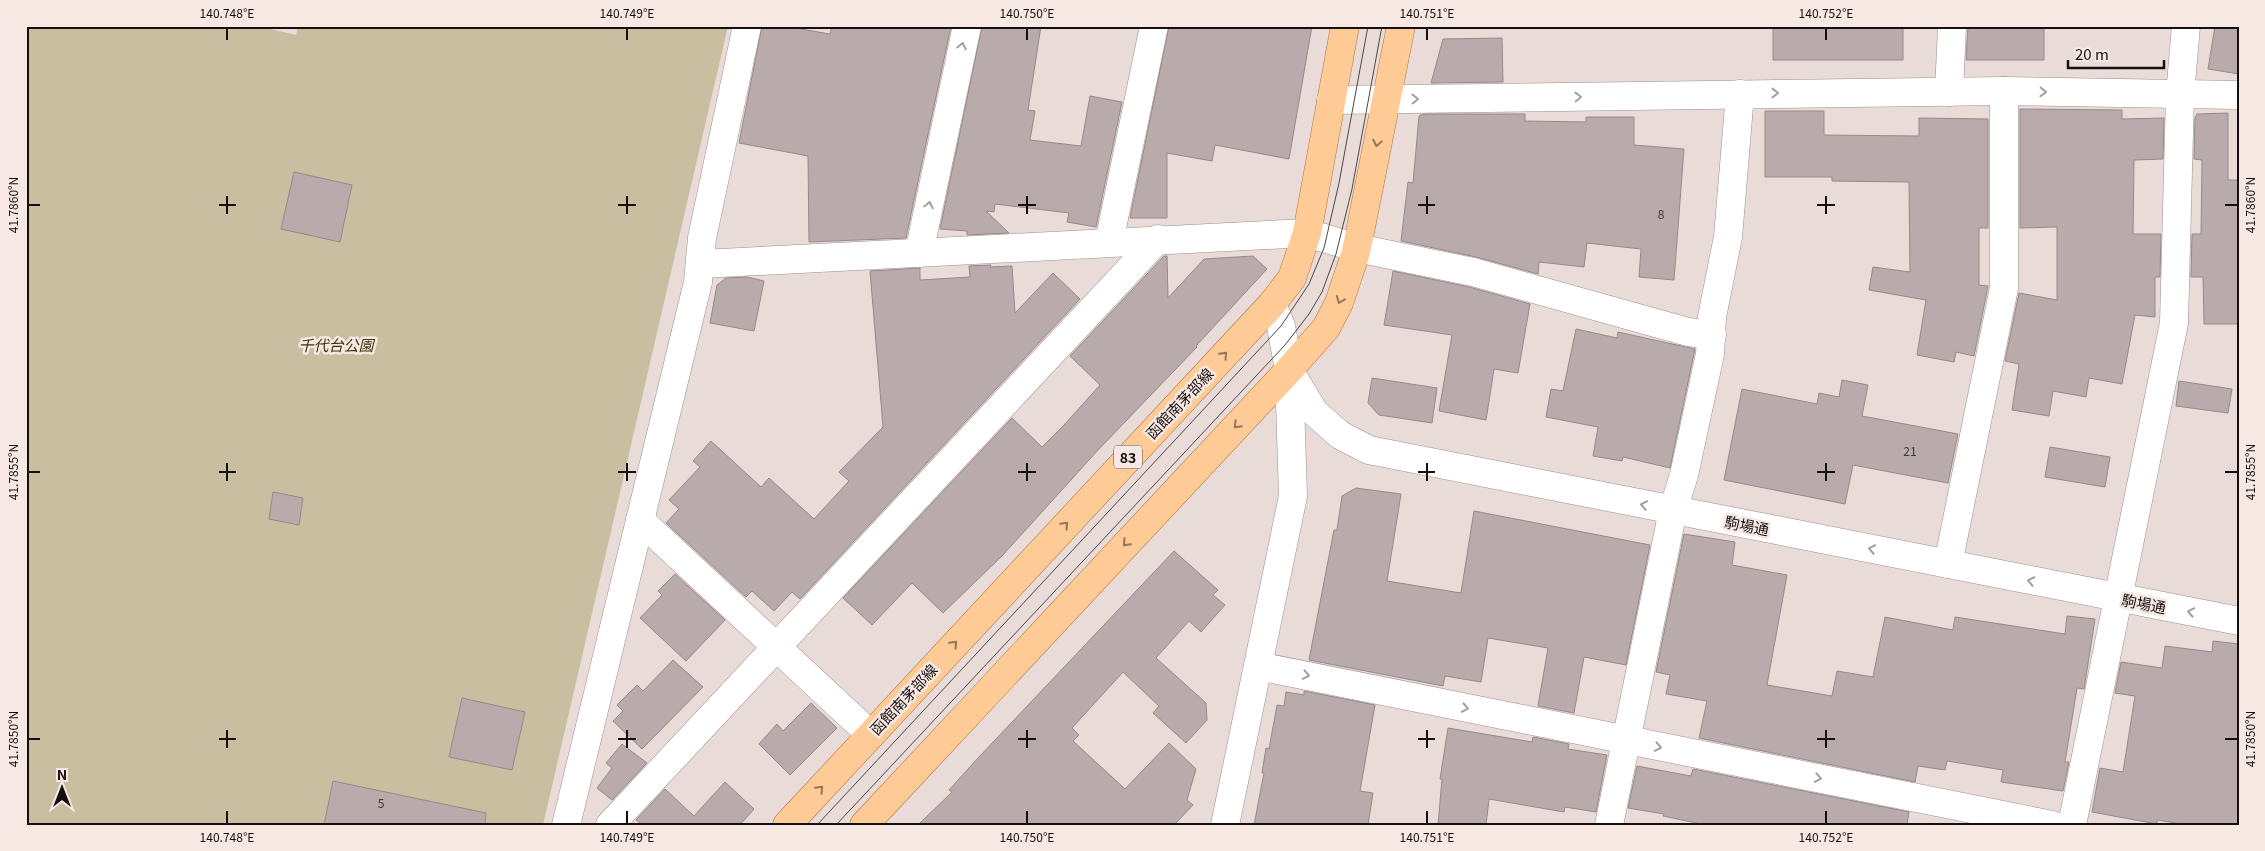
<svg xmlns="http://www.w3.org/2000/svg" width="2265" height="851" viewBox="0 0 2265 851" font-family="Georgia,'Noto Sans JP',serif">
<rect width="100%" height="100%" fill="#e9dbd7"/>
<!-- green -->
<path fill="#c9be9f" d="M 26,26 L 258,26 L 296,35 L 298,26 L 728,26 L 543,825 L 26,825 Z"/>
<!-- building -->
<g fill="#b9abac" stroke="#96898a">
<path d="M 762,26 L 784,26 L 830,34 L 832,26 L 951,26 L 906,238 L 809,242 L 808,156 L 739,143 Z"/>
<path d="M 982,26 L 1041,26 L 1028,110 L 1035,111 L 1030,140 L 1081,146 L 1090,96 L 1122,102 L 1096,227 L 1067,222 L 1069,213 L 995,204 L 994,212 L 986,211 L 1009,233 L 967,235 L 967,231 L 940,229 Z"/>
<path d="M 1169,26 L 1312,26 L 1289,159 L 1215,145 L 1212,161 L 1167,153 L 1167,218 L 1130,218 Z"/>
<rect x="1773" y="26" width="130" height="34"/>
<path d="M 1968,26 L 2044,26 L 2044,60 L 1966,60 Z"/>
<path d="M 2215,26 L 2239,26 L 2239,74 L 2208,69 Z"/>
<path d="M 1502,38 L 1503,82 L 1431,83 L 1443,39 Z"/>
<path d="M 2020,109 L 2122,110 L 2122,119 L 2164,118 L 2163,159 L 2134,160 L 2133,234 L 2161,234 L 2160,277 L 2155,277 L 2155,317 L 2135,315 L 2122,384 L 2089,378 L 2086,397 L 2053,391 L 2049,416 L 2012,410 L 2019,364 L 2005,361 L 2019,293 L 2057,300 L 2057,227 L 2020,228 Z"/>
<path d="M 1765,111 L 1824,111 L 1824,135 L 1919,136 L 1919,118 L 1988,119 L 1988,228 L 1979,228 L 1979,285 L 1988,286 L 1974,356 L 1956,352 L 1954,362 L 1917,355 L 1926,300 L 1869,290 L 1873,267 L 1910,272 L 1909,182 L 1832,181 L 1832,177 L 1765,177 Z"/>
<path d="M 2228,113 L 2228,180 L 2239,180 L 2239,324 L 2204,324 L 2203,277 L 2191,277 L 2192,234 L 2201,234 L 2202,160 L 2194,159 L 2195,118 L 2197,114 Z"/>
<path d="M 1423,114 L 1525,114 L 1525,121 L 1586,122 L 1586,117 L 1634,117 L 1634,145 L 1684,149 L 1674,280 L 1639,277 L 1641,249 L 1587,243 L 1584,267 L 1539,262 L 1538,274 L 1476,257 L 1401,241 L 1408,182 L 1413,183 L 1419,116 Z"/>
<path d="M 294,172 L 352,185 L 340,242 L 281,229 Z"/>
<path d="M 1164,256 L 1167,256 L 1168,298 L 1204,259 L 1253,256 L 1267,269 L 1196,346 L 1197,347 L 1099,449 L 1002,556 L 943,613 L 912,583 L 872,625 L 843,598 L 1012,418 L 1042,447 L 1064,425 L 1100,385 L 1070,356 Z"/>
<path d="M 991,265 L 990,267 L 1012,266 L 1015,313 L 1053,273 L 1080,299 L 800,599 L 792,592 L 774,611 L 752,591 L 746,597 L 666,523 L 679,509 L 669,500 L 700,467 L 693,461 L 711,441 L 761,487 L 769,478 L 814,519 L 849,481 L 839,472 L 883,427 L 870,271 L 920,268 L 920,280 L 970,277 L 969,266 Z"/>
<path d="M 1393,271 L 1469,287 L 1530,304 L 1518,373 L 1494,369 L 1486,420 L 1439,411 L 1452,335 L 1384,325 Z"/>
<path d="M 747,277 L 764,281 L 754,331 L 710,323 L 717,285 L 726,278 Z"/>
<path d="M 1576,329 L 1617,338 L 1618,332 L 1695,349 L 1670,468 L 1623,457 L 1622,461 L 1593,456 L 1598,427 L 1546,417 L 1551,389 L 1563,391 Z"/>
<path d="M 1372,378 L 1437,388 L 1432,423 L 1379,415 L 1368,403 Z"/>
<path d="M 1842,380 L 1868,385 L 1862,416 L 1958,434 L 1948,483 L 1853,465 L 1845,504 L 1724,480 L 1742,389 L 1817,404 L 1819,393 L 1839,397 Z"/>
<path d="M 2179,381 L 2232,389 L 2228,413 L 2176,406 Z"/>
<path d="M 2050,447 L 2110,457 L 2105,487 L 2045,477 Z"/>
<path d="M 1356,488 L 1401,494 L 1387,581 L 1461,593 L 1474,511 L 1650,545 L 1626,665 L 1584,657 L 1574,713 L 1538,706 L 1548,648 L 1488,638 L 1481,682 L 1445,676 L 1443,686 L 1309,660 L 1334,530 L 1337,530 L 1342,496 Z"/>
<path d="M 273,492 L 303,498 L 299,525 L 269,519 Z"/>
<path d="M 1684,534 L 1735,542 L 1732,565 L 1787,575 L 1767,685 L 1832,696 L 1837,671 L 1873,677 L 1885,617 L 1953,630 L 1955,617 L 2065,634 L 2067,616 L 2095,619 L 2084,689 L 2077,688 L 2065,762 L 2069,762 L 2063,791 L 2001,782 L 2003,770 L 1947,761 L 1945,770 L 1918,766 L 1915,782 L 1699,738 L 1707,701 L 1666,694 L 1670,675 L 1656,672 Z"/>
<path d="M 1174,551 L 1218,590 L 1213,595 L 1225,605 L 1201,632 L 1189,621 L 1156,658 L 1206,703 L 1207,720 L 1186,743 L 1153,713 L 1159,706 L 1123,672 L 1072,728 L 1079,735 L 1073,741 L 1125,789 L 1169,743 L 1196,769 L 1187,800 L 1193,805 L 1174,825 L 918,825 L 952,792 L 949,790 L 978,758 Z"/>
<path d="M 675,574 L 725,620 L 686,661 L 640,618 L 662,595 L 658,591 Z"/>
<path d="M 2213,641 L 2239,644 L 2239,825 L 2187,825 L 2157,820 L 2157,824 L 2092,812 L 2100,768 L 2123,772 L 2135,696 L 2115,693 L 2121,662 L 2162,668 L 2165,646 L 2212,652 Z"/>
<path d="M 673,660 L 703,687 L 642,749 L 613,721 L 623,711 L 617,705 L 637,685 L 643,691 Z"/>
<path d="M 1304,691 L 1375,705 L 1360,791 L 1373,793 L 1368,825 L 1254,825 L 1264,773 L 1262,773 L 1266,748 L 1269,749 L 1277,705 L 1284,706 L 1286,692 L 1304,695 Z"/>
<path d="M 462,698 L 525,712 L 512,770 L 449,757 Z"/>
<path d="M 811,703 L 837,728 L 790,775 L 759,744 L 777,724 L 783,731 Z"/>
<path d="M 1448,728 L 1532,742 L 1533,737 L 1569,744 L 1568,749 L 1607,755 L 1596,812 L 1565,807 L 1564,812 L 1489,799 L 1486,825 L 1438,825 L 1442,779 L 1440,779 Z"/>
<path d="M 622,744 L 647,763 L 612,800 L 597,788 L 612,768 L 606,763 Z"/>
<path d="M 1637,766 L 1691,776 L 1693,769 L 1909,812 L 1907,825 L 1706,825 L 1663,816 L 1664,814 L 1628,808 Z"/>
<path d="M 333,781 L 486,813 L 485,825 L 324,825 Z"/>
<path d="M 725,782 L 754,809 L 740,825 L 643,825 L 636,820 L 665,789 L 694,816 Z"/>
</g>
<g fill="none" stroke-linecap="round" stroke-linejoin="round">
<!-- minor casing -->
<g stroke="#9d908d" stroke-width="29">
<g id="minor">
<path d="M 1949,92 L 1952,26"/>
<path d="M 1331,100 L 2004,91 L 2239,95"/>
<path d="M 1109,242 L 1154,26"/>
<path d="M 919,253 L 967,26"/>
<path d="M 701,264 L 1307,233 L 1357,248 L 1473,272 L 1688,332 L 1712,335"/>
<path d="M 1289,370 L 1314,412 L 1340,435 L 1369,450 L 2239,621"/>
<path d="M 640,520 L 871,735"/>
<path d="M 1948,564 L 2004,288 L 2004,91"/>
<path d="M 1258,666 L 2052,825"/>
<path d="M 566,825 L 698,282 L 702,238 L 747,26"/>
<path d="M 610,825 L 1158,239"/>
<path d="M 1609,825 L 1673,510 L 1684,475 L 1710,354 L 1712,317 L 1728,237 L 1740,94"/>
<path d="M 2072,825 L 2174,323 L 2180,95 L 2186,26"/>
</g>
</g>
<!-- tertiary casing -->
<g stroke="#9d908d" stroke-width="29">
<path id="tertiary" d="M 1225,825 L 1293,496 L 1289,370 L 1281,326 L 1272,304"/>
</g>
<!-- primary casing -->
<g stroke="#ac7239" stroke-width="29">
<g id="primary">
<path d="M 787,825 L 1272,304 L 1292,278 L 1307,233 L 1345,26"/>
<path d="M 864,825 L 1289,370 L 1326,328 L 1339,303 L 1356,252 L 1401,26"/>
</g>
</g>
<!-- minor -->
<use href="#minor" stroke="#fff" stroke-width="28"/>
<!-- tertiary -->
<use href="#tertiary" stroke="#fff" stroke-width="28"/>
<!-- primary -->
<use href="#primary" stroke="#feca95" stroke-width="28"/>
<!-- tram -->
<g stroke="#4f4745" stroke-width="1">
<path d="M 817,825 L 1281,326 L 1309,284 L 1324,248 L 1339,183 L 1368,26"/>
<path d="M 836,825 L 1285,345 L 1309,314 L 1322,292 L 1336,254 L 1352,189 L 1382,26"/>
</g>
</g>
<!-- one-way arrows -->
<defs><path id="oneway-chevron" d="M-2-3.5L2.5 0L-2 3.5" fill="none" stroke-width="1.6" stroke-linecap="round" stroke-linejoin="round" transform="scale(1.25)"/></defs>
<g stroke="#a19f9f">
<use href="#oneway-chevron" transform="translate(962 46) rotate(-78)"/>
<use href="#oneway-chevron" transform="translate(2043 92) rotate(2)"/>
<use href="#oneway-chevron" transform="translate(1775 93)"/>
<use href="#oneway-chevron" transform="translate(1578 97) rotate(-1)"/>
<use href="#oneway-chevron" transform="translate(1415 99) rotate(-1)"/>
<use href="#oneway-chevron" transform="translate(929 205) rotate(-78)"/>
<use href="#oneway-chevron" transform="translate(1644 505) rotate(-169)"/>
<use href="#oneway-chevron" transform="translate(1872 549) rotate(-169)"/>
<use href="#oneway-chevron" transform="translate(2031 581) rotate(-168)"/>
<use href="#oneway-chevron" transform="translate(2191 612) rotate(-169)"/>
<use href="#oneway-chevron" transform="translate(1306 675) rotate(11)"/>
<use href="#oneway-chevron" transform="translate(1465 708) rotate(11)"/>
<use href="#oneway-chevron" transform="translate(1658 747) rotate(11)"/>
<use href="#oneway-chevron" transform="translate(1818 778) rotate(11)"/>
</g>
<g stroke="#957659">
<use href="#oneway-chevron" transform="translate(1377 143) rotate(101)"/>
<use href="#oneway-chevron" transform="translate(1340 300) rotate(112)"/>
<use href="#oneway-chevron" transform="translate(1224 355) rotate(-47)"/>
<use href="#oneway-chevron" transform="translate(1237 425) rotate(134)"/>
<use href="#oneway-chevron" transform="translate(1065 525) rotate(-47)"/>
<use href="#oneway-chevron" transform="translate(1126 543) rotate(133)"/>
<use href="#oneway-chevron" transform="translate(954 644) rotate(-47)"/>
<use href="#oneway-chevron" transform="translate(820 789) rotate(-47)"/>
</g>
<!-- ticks -->
<path fill="none" stroke="#15100f" stroke-width="2" d="M 227,28 L 227,40M 627,28 L 627,40M 1027,28 L 1027,40M 1427,28 L 1427,40M 1826,28 L 1826,40M 227,196 L 227,214M 627,196 L 627,214M 1027,196 L 1027,214M 1427,196 L 1427,214M 1826,196 L 1826,214M 28,205 L 40,205M 219,205 L 236,205M 618,205 L 636,205M 1018,205 L 1036,205M 1418,205 L 1435,205M 1817,205 L 1835,205M 2225,205 L 2238,205M 227,463 L 227,481M 627,463 L 627,481M 1027,463 L 1027,481M 1427,463 L 1427,481M 1826,463 L 1826,481M 28,472 L 40,472M 219,472 L 236,472M 618,472 L 636,472M 1018,472 L 1036,472M 1418,472 L 1435,472M 1817,472 L 1835,472M 2225,472 L 2238,472M 227,730 L 227,748M 627,730 L 627,748M 1027,730 L 1027,748M 1427,730 L 1427,748M 1826,730 L 1826,748M 28,739 L 40,739M 219,739 L 236,739M 618,739 L 636,739M 1018,739 L 1036,739M 1418,739 L 1435,739M 1817,739 L 1835,739M 2225,739 L 2238,739M 227,811 L 227,824M 627,811 L 627,824M 1027,811 L 1027,824M 1427,811 L 1427,824M 1826,811 L 1826,824"/>
<g text-anchor="middle" dominant-baseline="central" stroke-width="5" stroke-linejoin="round" paint-order="stroke">
<!-- number labels -->
<g font-size="12" fill="#3e3736">
<text x="1661" y="213">8</text>
<text x="1910" y="450">21</text>
<text x="381" y="802">5</text>
</g>
<!-- shield labels -->
<rect fill="#f7e8e4" stroke="#59514f" stroke-width="1" x="1114" y="445.5" width="28" height="23" rx="4"/>
<g font-size="14" font-weight="bold" fill="#15100f">
<text x="1128" y="457">83</text>
</g>
<!-- park labels -->
<g font-size="15" font-style="italic" fill="#403206" stroke="#f7e8e4">
<text x="336" y="344">千代台公園</text>
</g>
<!-- street labels -->
<g font-size="15" fill="#15100f" stroke="#f7e8e4">
<text transform="translate(1179 403) rotate(-47)">函館南茅部線</text>
<text transform="translate(1747 525) rotate(11)">駒場通</text>
<text transform="translate(2144 603) rotate(11)">駒場通</text>
<text transform="translate(903 699) rotate(-47)">函館南茅部線</text>
</g>
</g>
<!-- border -->
<rect width="2265" height="851" fill="none" stroke="#f7e8e4" stroke-width="55"/>
<!-- north arrow -->
<g transform="translate(62 788)" stroke="#f7e8e4" stroke-width="4" paint-order="stroke">
<path d="M0-4L9 19L0 12L-9 19Z" fill="#15100f"/>
<text y="-8" font-size="14" font-weight="bold" text-anchor="middle" fill="#15100f">N</text>
</g>
<!-- scale -->
<path d="M2068 60v8h96v-8" fill="none" stroke="#15100f" stroke-width="2.5"/>
<text x="2075" y="60" font-size="15" fill="#15100f" stroke="#f7e8e4" stroke-width="4" paint-order="stroke">20 m</text>
<rect x="28" y="28" width="2210" height="796" fill="none" stroke="#15100f" stroke-width="2"/>
<g font-size="12" text-anchor="middle" fill="#15100f">
<text x="227" y="18">140.748°E</text>
<text x="627" y="18">140.749°E</text>
<text x="1027" y="18">140.750°E</text>
<text x="1427" y="18">140.751°E</text>
<text x="1826" y="18">140.752°E</text>
<text transform="translate(14 205) rotate(-90)" y="4">41.7860°N</text>
<text transform="translate(2251 205) rotate(-90)" y="4">41.7860°N</text>
<text transform="translate(14 472) rotate(-90)" y="4">41.7855°N</text>
<text transform="translate(2251 472) rotate(-90)" y="4">41.7855°N</text>
<text transform="translate(14 739) rotate(-90)" y="4">41.7850°N</text>
<text transform="translate(2251 739) rotate(-90)" y="4">41.7850°N</text>
<text x="227" y="842">140.748°E</text>
<text x="627" y="842">140.749°E</text>
<text x="1027" y="842">140.750°E</text>
<text x="1427" y="842">140.751°E</text>
<text x="1826" y="842">140.752°E</text>
</g>
</svg>
